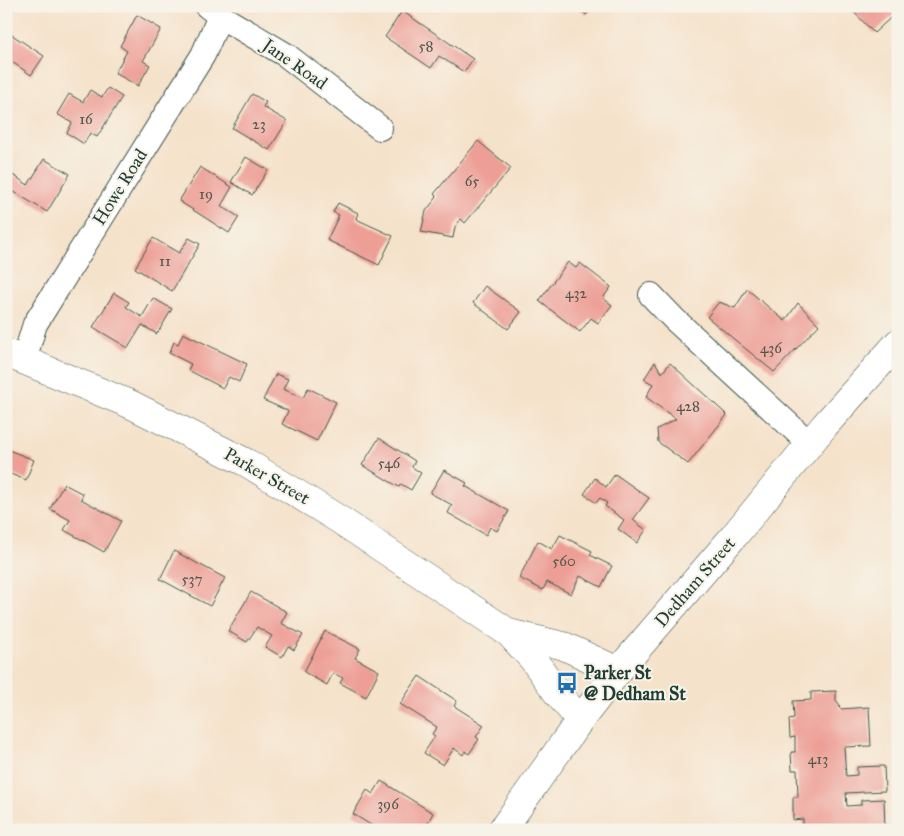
<svg xmlns="http://www.w3.org/2000/svg" width="904" height="836" viewBox="0 0 904 836" font-family="'IM FELL Great Primer',serif">
<rect width="100%" height="100%" fill="#f7f3e8"/>
<filter id="ink" filterUnits="userSpaceOnUse"><feTurbulence type="fractalNoise" baseFrequency=".02" numOctaves="2"/><feDisplacementMap in="SourceGraphic" scale="10" xChannelSelector="R" yChannelSelector="G"/><feConvolveMatrix kernelMatrix="1 2 1 2 8 2 1 2 1" color-interpolation-filters="sRGB"/></filter>
<filter id="wash" filterUnits="userSpaceOnUse"><feTurbulence type="fractalNoise" baseFrequency=".0096" numOctaves="4" result="noise"/><feDisplacementMap in="SourceGraphic" scale="20" xChannelSelector="R" yChannelSelector="G"/><feGaussianBlur stdDeviation="1.12" result="paint"/><feColorMatrix in="noise" values="0 0 0 0 0 0 0 0 0 0 0 0 0 0 0 0 0 1.4 0 .05"/><feComposite in="paint" operator="in"/></filter>
<g filter="url(#wash)">
<rect width="100%" height="100%" fill="#f5e2ca"/>
<g id="blocks">
<!-- building -->
<g fill="#ed9f96">
<path d="M 577,6 L 594,6 L 586,15 Z"/>
<path d="M 848,6 L 898,6 L 898,11 L 874,33 Z"/>
<path d="M 402,11 L 473,59 L 464,72 L 439,56 L 431,68 L 385,37 Z"/>
<path d="M 137,15 L 161,29 L 143,61 L 150,65 L 138,86 L 115,73 L 127,51 L 120,46 Z"/>
<path d="M 6,31 L 44,56 L 31,75 L 12,62 L 6,69 Z"/>
<path d="M 108,88 L 122,97 L 97,137 L 90,133 L 84,144 L 67,133 L 72,123 L 57,114 L 69,94 L 83,102 L 90,90 L 102,97 Z"/>
<path d="M 252,94 L 266,102 L 263,107 L 287,121 L 269,150 L 232,128 Z"/>
<path d="M 478,141 L 511,168 L 465,223 L 461,219 L 455,227 L 453,238 L 421,232 L 426,211 L 437,197 L 434,194 Z"/>
<path d="M 246,157 L 268,170 L 252,195 L 231,182 Z"/>
<path d="M 44,159 L 70,174 L 47,212 L 6,187 L 13,175 L 28,185 Z"/>
<path d="M 200,167 L 232,187 L 221,206 L 239,217 L 229,233 L 179,201 Z"/>
<path d="M 338,203 L 358,213 L 356,219 L 393,236 L 379,265 L 327,240 L 339,215 L 333,212 Z"/>
<path d="M 153,238 L 179,253 L 189,238 L 200,244 L 172,291 L 135,268 Z"/>
<path d="M 6,252 L 12,255 L 6,269 Z"/>
<path d="M 568,262 L 576,268 L 580,263 L 611,287 L 603,298 L 612,305 L 598,323 L 591,318 L 580,332 L 539,301 Z"/>
<path d="M 485,286 L 521,312 L 508,329 L 473,303 Z"/>
<path d="M 747,289 L 785,321 L 798,303 L 819,325 L 774,372 L 707,317 L 719,302 L 735,308 Z"/>
<path d="M 114,293 L 129,302 L 126,307 L 142,317 L 153,298 L 172,309 L 157,334 L 142,325 L 128,348 L 93,327 Z"/>
<path d="M 183,333 L 247,364 L 239,382 L 229,377 L 223,388 L 188,370 L 191,364 L 169,353 L 174,342 L 178,344 Z"/>
<path d="M 655,362 L 662,373 L 670,363 L 727,415 L 688,464 L 658,442 L 657,429 L 676,419 L 646,397 L 653,384 L 644,379 Z"/>
<path d="M 276,374 L 288,379 L 283,389 L 303,398 L 308,388 L 336,402 L 317,441 L 282,424 L 288,411 L 263,400 Z"/>
<path d="M 379,438 L 415,461 L 412,467 L 421,473 L 411,490 L 401,484 L 399,487 L 362,465 Z"/>
<path d="M 6,449 L 34,460 L 26,480 L 8,473 L 6,477 Z"/>
<path d="M 444,470 L 467,483 L 465,486 L 509,511 L 497,531 L 490,527 L 486,535 L 448,513 L 452,505 L 430,493 Z"/>
<path d="M 615,474 L 649,498 L 633,520 L 646,530 L 637,543 L 618,529 L 624,520 L 605,506 L 607,503 L 600,498 L 596,503 L 584,494 L 595,478 L 606,487 Z"/>
<path d="M 64,484 L 83,494 L 81,499 L 121,521 L 104,552 L 64,530 L 70,520 L 50,509 Z"/>
<path d="M 560,535 L 592,551 L 590,555 L 612,566 L 601,587 L 580,576 L 571,594 L 547,582 L 543,590 L 519,578 L 538,541 L 552,549 Z"/>
<path d="M 174,551 L 225,578 L 210,606 L 160,579 Z"/>
<path d="M 251,592 L 287,612 L 281,623 L 303,635 L 294,650 L 288,646 L 282,657 L 265,647 L 272,636 L 257,627 L 247,642 L 228,631 Z"/>
<path d="M 325,631 L 360,649 L 355,658 L 379,671 L 366,697 L 340,683 L 343,678 L 333,673 L 327,685 L 304,672 Z"/>
<path d="M 419,676 L 457,701 L 454,706 L 484,725 L 476,737 L 479,739 L 469,754 L 465,751 L 463,755 L 454,748 L 443,765 L 424,753 L 435,736 L 432,734 L 437,727 L 400,704 Z"/>
<path d="M 836,691 L 836,700 L 839,704 L 840,709 L 869,707 L 871,746 L 844,747 L 846,776 L 857,775 L 857,767 L 884,766 L 885,791 L 846,793 L 847,806 L 861,805 L 861,800 L 884,799 L 885,830 L 803,830 L 803,819 L 793,820 L 793,797 L 798,797 L 797,770 L 792,770 L 791,752 L 795,752 L 795,737 L 790,738 L 789,719 L 794,718 L 793,701 L 811,700 L 811,692 Z"/>
<path d="M 381,781 L 433,813 L 424,830 L 372,830 L 374,827 L 353,814 L 367,790 L 373,794 Z"/>
</g>
</g>
</g>
<g filter="url(#ink)">
<use href="#blocks" fill-opacity="0" stroke="#3f564a" stroke-width="1"/>
<g fill="none" stroke-linecap="round" stroke-linejoin="round">
<!-- minor casing -->
<g stroke="#3f564a" stroke-width="26">
<g id="minor">
<path d="M 207,6 L 220,16 L 286,55 L 380,128"/>
<path d="M 651,295 L 674,319 L 810,444"/>
<path d="M 24,360 L 35,324 L 203,55 L 220,16"/>
</g>
</g>
<!-- secondary casing -->
<g stroke="#3f564a" stroke-width="29">
<g id="secondary">
<path d="M 6,353 L 132,405 L 247,463 L 340,520 L 509,633 L 532,658 L 558,694 L 580,720"/>
<path d="M 509,633 L 564,646 L 618,671"/>
<path d="M 502,830 L 580,720 L 618,671 L 734,536 L 825,425 L 898,343"/>
</g>
</g>
<!-- minor -->
<use href="#minor" stroke="#fff" stroke-width="24"/>
<!-- secondary -->
<use href="#secondary" stroke="#fff" stroke-width="28"/>
</g>
</g>
<!-- icons -->
<defs>
<g id="bus-bare" transform="scale(1.725)"><path d="M-5-6H5V4H4V6H2V4H-2V6H-4V4H-5ZM-3.5-4V0h7V-4ZM-3.5 1.2v1.5H-2V1.2ZM2 1.2v1.5H3.5V1.2Z" fill="#1f6fb2" stroke="#f7f3e8" stroke-width="2.5" paint-order="stroke"/></g>
</defs>
<g fill-rule="evenodd">
<use href="#bus-bare" x="567" y="683"/>
</g>
<g text-anchor="middle" dominant-baseline="central" stroke-width="4" stroke-linejoin="round" paint-order="stroke">
<!-- number labels -->
<g font-size="15" fill="#52564c">
<text x="426" y="46">58</text>
<text x="86" y="119">16</text>
<text x="259" y="124">23</text>
<text x="472" y="181">65</text>
<text x="206" y="194">19</text>
<text x="165" y="261">11</text>
<text x="576" y="293">432</text>
<text x="771" y="348">436</text>
<text x="688" y="406">428</text>
<text x="389" y="463">546</text>
<text x="564" y="561">560</text>
<text x="192" y="579">537</text>
<text x="818" y="759">413</text>
<text x="388" y="804">396</text>
</g>
<!-- street labels -->
<g font-size="18" fill="#1f3d34" stroke="#f7f3e8">
<text transform="translate(295 64) rotate(35)">Jane Road</text>
<text transform="translate(120 187) rotate(-58)">Howe Road</text>
<text transform="translate(267 476) rotate(30)">Parker Street</text>
<text transform="translate(695 582) rotate(-49)">Dedham Street</text>
</g>
<!-- poi labels -->
<g font-size="18" font-weight="bold" fill="#1f3d34" stroke="#f7f3e8" text-anchor="start">
<text x="584" y="673">Parker St<tspan x="584" dy="21">@ Dedham St</tspan></text>
</g>
</g>
<!-- margin -->
<rect width="904" height="836" fill="none" stroke="#f7f3e8" stroke-width="25"/>
</svg>
